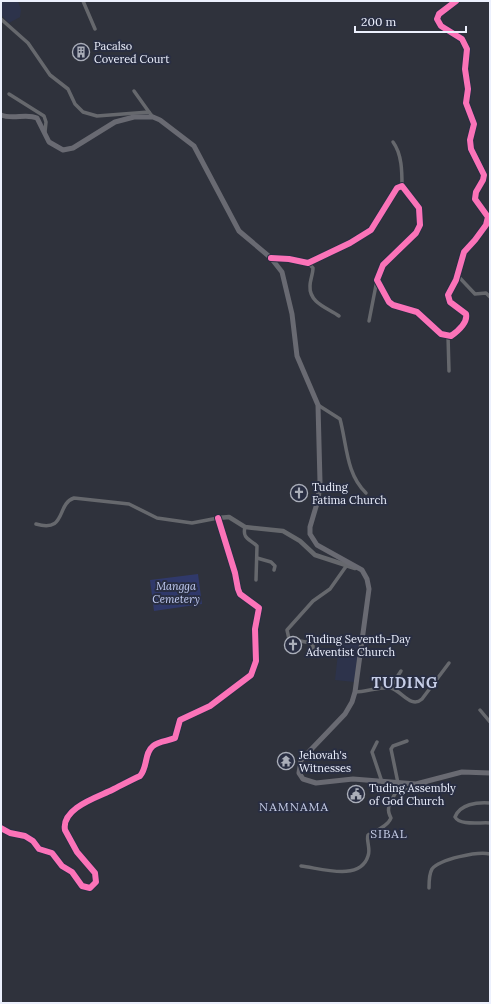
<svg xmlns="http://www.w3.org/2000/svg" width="491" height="1004" viewBox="0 0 491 1004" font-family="Lora,serif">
<rect width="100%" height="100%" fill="#2f323c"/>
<!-- built -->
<g fill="#2d334b">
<path d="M 1,1 L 18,1 L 21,10 L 20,17 L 9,23 L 1,15 Z"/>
<path d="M 340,635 L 360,638 L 354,682 L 335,680 Z"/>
</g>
<!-- green -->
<path fill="#30396a" d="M 198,574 L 202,604 L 154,611 L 150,580 Z"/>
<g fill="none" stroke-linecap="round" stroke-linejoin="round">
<!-- minor -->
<g stroke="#66686d" stroke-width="3.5">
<path d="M 83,1 L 95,29"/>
<path d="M 1,19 L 28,43 L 50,75 L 68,89 L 75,104 L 83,112 L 97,116 L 149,112 L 153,117"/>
<path d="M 134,91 L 149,112"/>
<path d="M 9,94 L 44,116 L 46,122 L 45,132"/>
<path d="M 393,142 C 402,154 402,172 402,186"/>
<path d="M 308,263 L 313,268 C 313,274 310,280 310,286 C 309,303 328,308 339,316"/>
<path d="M 458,276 L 475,294 L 486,293 L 490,297"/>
<path d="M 369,321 L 377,280"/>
<path d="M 448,336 L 449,371"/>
<path d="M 318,405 L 340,419 C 347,445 346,474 366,493"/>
<path d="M 36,524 C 67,533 56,504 74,498 L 129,504 L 157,518 L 192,523 L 218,518"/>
<path d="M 245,527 C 242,539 250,539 257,546 L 256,580"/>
<path d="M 257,558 L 271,562 L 275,566 L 274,570"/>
<path d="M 313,651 L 313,646 L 311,643 L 289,639 L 287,630 L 313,601 L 330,589 L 347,565"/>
<path d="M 390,688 L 401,671"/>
<path d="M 355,692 C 366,692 382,686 391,688 C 402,691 411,709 422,699 L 449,663"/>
<path d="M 480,710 L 490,722"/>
<path d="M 377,742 L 372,752 L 382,782"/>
<path d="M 398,783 L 391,749 L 393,746 L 407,741"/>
<path d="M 490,803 C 477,802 460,804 455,817 C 460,826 481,822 490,823"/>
<path d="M 301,866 C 320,868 360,882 368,856 C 371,849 366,841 368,835 C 376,831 388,826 391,818 C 385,807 391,802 396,792 L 425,786 L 426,782"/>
<path d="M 429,888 C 429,883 429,874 432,869 C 440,859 478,851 490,854"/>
</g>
<!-- tertiary -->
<g stroke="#66686d" stroke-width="4.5">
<path d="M 271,258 L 289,259 L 308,263 L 350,243 L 371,230 L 397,188 L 402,186 L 419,208 L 420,225 L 416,233 L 383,265 L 377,280 L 389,302 L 393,305 L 417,312 L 441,334 L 451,336 C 458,331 468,323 466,314 L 450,302 L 448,295 L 456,280 L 464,252 L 475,240 L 486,225 L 488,217 L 475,199 L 476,192 L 483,180 L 484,175 L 471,149 L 470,140 L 474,124 L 466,103 L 468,89 L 465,69 L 467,49 L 462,39 L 441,26 L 437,19 L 439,14 L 456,1"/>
<path d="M 1,828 L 10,833 L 25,836 L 33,841 L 39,849 L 52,853 L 62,866 L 72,872 L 82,886 L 90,888 L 96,882 L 95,873 L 77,852 L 65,830 C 61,808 98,797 112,790 C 122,785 131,780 140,776 C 148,767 144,753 153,746 C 159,741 168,741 175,738 L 180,720 L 210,706 L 251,675 L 256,661 L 255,629 L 259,608 L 240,594 L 238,589 L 235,573 L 218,518 L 229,517 L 245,527 L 283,531 L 300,541 L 315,555 L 355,568"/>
</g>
<!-- secondary -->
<path stroke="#696a72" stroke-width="5" d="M 1,115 C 13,120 26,113 37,118 L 49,142 L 63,150 L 73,148 L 115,122 L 134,117 L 153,117 L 160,120 L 194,146 L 239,231 L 271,258 L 282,272 L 292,314 L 297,356 L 318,405 L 320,482 L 318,500 L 310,527 L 310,534 L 317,545 L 362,570 L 367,579 L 369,589 L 355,692 L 352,702 L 345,714 L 301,760 L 299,773 L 303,779 L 316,783 L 353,779 L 416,784 L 462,772 L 490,773"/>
<!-- cycleway casing -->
<g stroke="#292e42" stroke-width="8">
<g id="cycleway">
<path d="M 271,258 L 289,259 L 308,263 L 350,243 L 371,230 L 397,188 L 402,186 L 419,208 L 420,225 L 416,233 L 383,265 L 377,280 L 389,302 L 393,305 L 417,312 L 441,334 L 451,336 C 458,331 468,323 466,314 L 450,302 L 448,295 L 456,280 L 464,252 L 475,240 L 486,225 L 488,217 L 475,199 L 476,192 L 483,180 L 484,175 L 471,149 L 470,140 L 474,124 L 466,103 L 468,89 L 465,69 L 467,49 L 462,39 L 441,26 L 437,19 L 439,14 L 456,1"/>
<path d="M 1,828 L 10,833 L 25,836 L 33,841 L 39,849 L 52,853 L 62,866 L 72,872 L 82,886 L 90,888 L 96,882 L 95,873 L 77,852 L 65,830 C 61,808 98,797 112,790 C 122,785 131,780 140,776 C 148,767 144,753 153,746 C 159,741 168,741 175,738 L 180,720 L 210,706 L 251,675 L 256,661 L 255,629 L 259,608 L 240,594 L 238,589 L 235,573 L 218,518"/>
</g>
</g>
<!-- cycleway -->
<use href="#cycleway" stroke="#fb73b8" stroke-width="6"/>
</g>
<!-- icons -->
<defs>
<g id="building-ring" transform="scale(0.9)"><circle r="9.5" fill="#292e42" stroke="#aaaeb9" stroke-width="1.5"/><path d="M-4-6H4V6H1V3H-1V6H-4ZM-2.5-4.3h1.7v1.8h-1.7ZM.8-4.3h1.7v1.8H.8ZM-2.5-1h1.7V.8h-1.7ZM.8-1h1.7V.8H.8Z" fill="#aaaeb9"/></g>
<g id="church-ring" transform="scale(0.9)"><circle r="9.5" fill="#292e42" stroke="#aaaeb9" stroke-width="1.5"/><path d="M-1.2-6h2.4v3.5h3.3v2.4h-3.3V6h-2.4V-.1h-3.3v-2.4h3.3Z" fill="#aaaeb9"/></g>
<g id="temple-ring" transform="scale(0.9)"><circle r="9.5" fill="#292e42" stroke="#aaaeb9" stroke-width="1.5"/><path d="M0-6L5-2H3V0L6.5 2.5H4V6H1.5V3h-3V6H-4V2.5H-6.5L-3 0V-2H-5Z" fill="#aaaeb9"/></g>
<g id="civic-ring" transform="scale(0.9)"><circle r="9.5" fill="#292e42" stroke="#aaaeb9" stroke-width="1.5"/><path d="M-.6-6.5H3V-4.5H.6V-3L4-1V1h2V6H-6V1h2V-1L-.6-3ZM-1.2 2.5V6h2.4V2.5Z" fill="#aaaeb9"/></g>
</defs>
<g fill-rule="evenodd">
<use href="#building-ring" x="81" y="52"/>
<use href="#church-ring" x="299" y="493"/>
<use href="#church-ring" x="293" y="645"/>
<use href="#temple-ring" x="286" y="761"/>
<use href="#civic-ring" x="356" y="794"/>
</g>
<g text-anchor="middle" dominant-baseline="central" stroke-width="4" stroke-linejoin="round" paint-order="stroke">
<!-- poi labels -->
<g font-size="11" fill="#ecf0fd" stroke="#292e42" text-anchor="start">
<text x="94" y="46">Pacalso<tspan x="94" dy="13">Covered Court</tspan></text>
<text x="312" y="487">Tuding<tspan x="312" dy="13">Fatima Church</tspan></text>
<text x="306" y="639">Tuding Seventh-Day<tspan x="306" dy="13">Adventist Church</tspan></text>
<text x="299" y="755">Jehovah's<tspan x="299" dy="13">Witnesses</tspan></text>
<text x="369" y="788">Tuding Assembly<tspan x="369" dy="13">of God Church</tspan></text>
</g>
<!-- park labels -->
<g font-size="11" font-style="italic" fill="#c4cef5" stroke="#292e42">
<text x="176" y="586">Mangga<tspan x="176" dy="13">Cemetery</tspan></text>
</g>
<!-- neighbourhood labels -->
<g font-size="12" letter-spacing="1" fill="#c7cee8" stroke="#292e42">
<text x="294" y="806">NAMNAMA</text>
<text x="389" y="833">SIBAL</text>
</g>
<!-- district labels -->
<g font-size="15" font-weight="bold" letter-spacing="1" fill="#c7cee8" stroke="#292e42">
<text x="405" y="682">TUDING</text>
</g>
</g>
<!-- border -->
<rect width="491" height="1004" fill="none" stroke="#ecf0fd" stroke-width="4"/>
<!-- scale -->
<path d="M355 26v6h111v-6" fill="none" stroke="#ecf0fd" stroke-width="2"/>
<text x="361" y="26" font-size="12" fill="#ecf0fd" stroke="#292e42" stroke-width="3" paint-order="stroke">200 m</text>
</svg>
